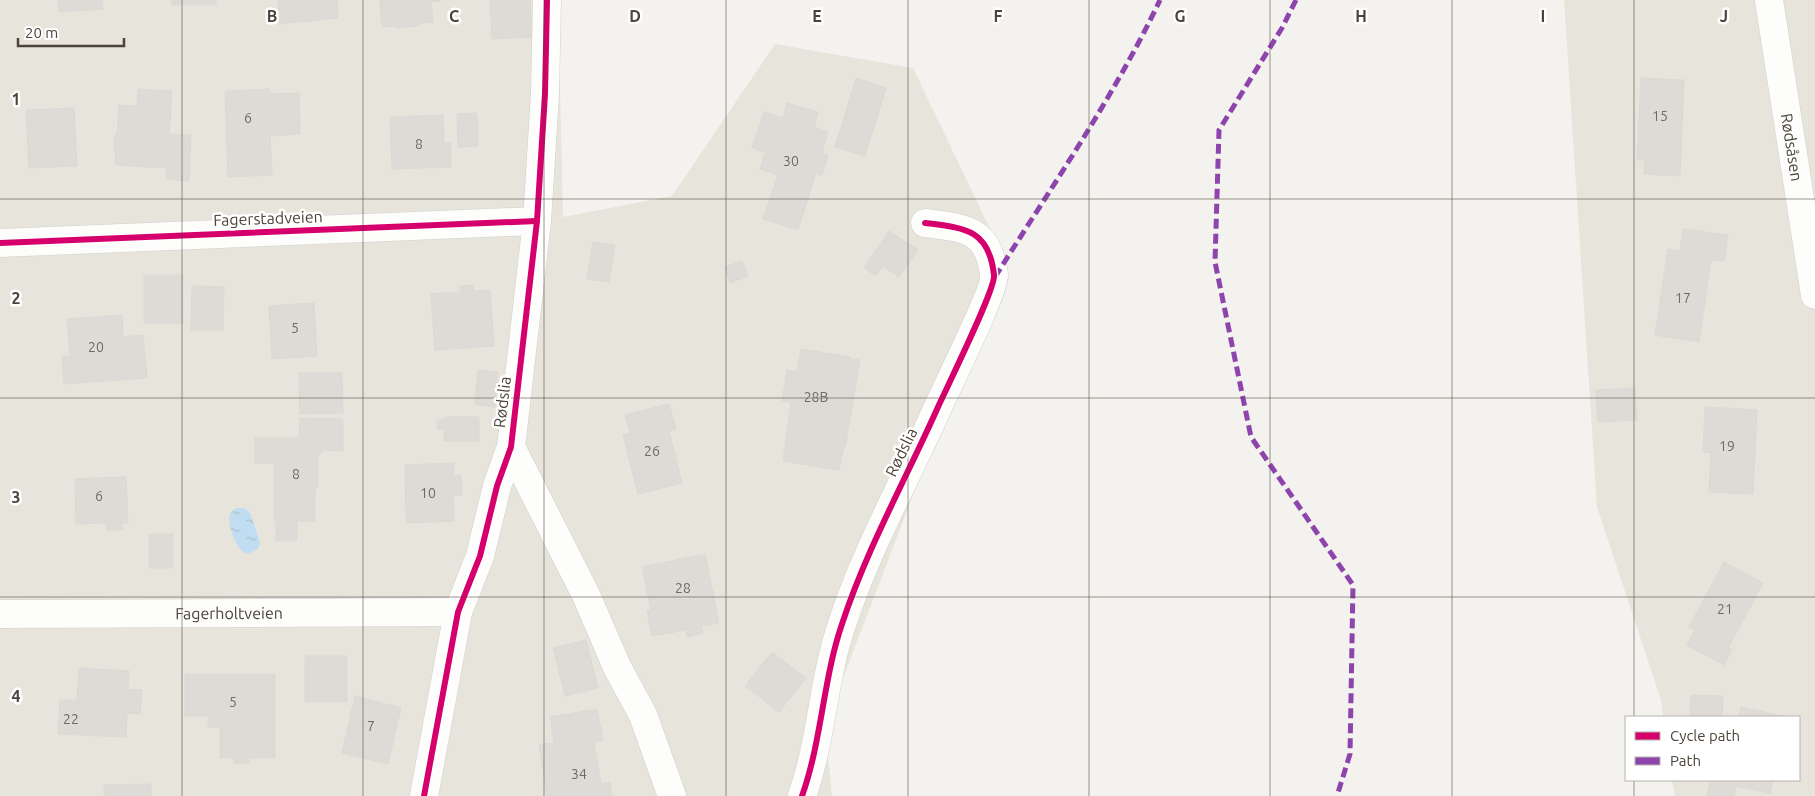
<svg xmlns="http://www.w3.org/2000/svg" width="1815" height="796" viewBox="0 0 1815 796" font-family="Ubuntu,sans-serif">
<defs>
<pattern id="water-ripples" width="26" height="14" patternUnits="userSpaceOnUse" patternTransform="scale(1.25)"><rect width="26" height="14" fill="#c0ddf1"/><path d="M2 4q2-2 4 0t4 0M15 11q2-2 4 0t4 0" fill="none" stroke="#a6bfcf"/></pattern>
</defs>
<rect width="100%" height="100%" fill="#f4f2ee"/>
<!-- residential -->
<g fill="#e7e4dc">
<path d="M 0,0 L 554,0 L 559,48 L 563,217 L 672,196 L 775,44 L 913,68 L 1004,258 L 825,725 L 832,796 L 0,796 Z"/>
<path d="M 1564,0 L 1815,0 L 1815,796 L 1675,796 L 1672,780 L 1799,780 L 1799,717 L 1663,717 L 1661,700 L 1597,507 Z"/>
</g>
<!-- water -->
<path fill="url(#water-ripples)" d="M 236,508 L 244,508 L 250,512 L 260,542 L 258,549 C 254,551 251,554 246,553 C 237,551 226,522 230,514 C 231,512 234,510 236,508 Z"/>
<!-- building -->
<g fill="#dedbd6" stroke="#dcd9d4">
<path d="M 58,0 L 102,0 L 103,9 L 59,12 Z"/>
<rect x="172" y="0" width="44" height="5"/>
<path d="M 278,0 L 337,0 L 338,18 L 280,24 Z"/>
<path d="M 380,0 L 440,0 L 440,1 L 431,2 L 433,22 L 419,24 L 419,26 L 397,28 L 397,26 L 382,27 Z"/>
<path d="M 530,0 L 532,37 L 492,39 L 490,1 Z"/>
<path d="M 856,78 L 886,88 L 865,156 L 835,147 Z"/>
<path d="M 1641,78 L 1684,80 L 1680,176 L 1644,174 L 1645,160 L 1637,160 Z"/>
<path d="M 138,89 L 172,91 L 167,168 L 115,165 L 116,151 L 114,151 L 115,135 L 117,135 L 119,105 L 137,106 Z"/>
<path d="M 270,89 L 270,94 L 299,93 L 300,134 L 270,136 L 272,175 L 228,177 L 225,91 Z"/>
<path d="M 787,103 L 818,112 L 814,127 L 828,132 L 822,153 L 828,155 L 822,176 L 816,173 L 798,230 L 763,219 L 778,175 L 760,169 L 765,152 L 752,148 L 764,112 L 783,118 Z"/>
<path d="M 74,108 L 77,166 L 29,168 L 26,110 Z"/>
<path d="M 477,113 L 478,146 L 458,147 L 457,114 Z"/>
<path d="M 443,115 L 444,143 L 451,142 L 451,167 L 392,169 L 390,117 Z"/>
<path d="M 169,134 L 191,135 L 189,181 L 166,179 Z"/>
<path d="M 1683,229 L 1728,235 L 1724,261 L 1711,260 L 1699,342 L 1655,335 L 1668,249 L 1680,251 Z"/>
<path d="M 889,231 L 918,250 L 899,277 L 883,266 L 876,276 L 864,268 Z"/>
<path d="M 593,242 L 615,245 L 609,282 L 587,279 Z"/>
<path d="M 742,261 L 748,276 L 730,283 L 725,267 Z"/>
<rect x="144" y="275" width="39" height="48"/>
<path d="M 473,285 L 474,291 L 490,290 L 494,346 L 435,350 L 431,294 L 461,292 L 460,286 Z"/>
<path d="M 192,286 L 224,287 L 223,330 L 191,330 Z"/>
<path d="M 314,303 L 317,356 L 272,359 L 269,306 Z"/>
<path d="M 122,315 L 123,337 L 143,335 L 147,378 L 64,384 L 62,356 L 70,356 L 67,319 Z"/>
<path d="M 801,349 L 850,357 L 850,359 L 860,360 L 845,447 L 844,446 L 839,470 L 783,461 L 791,402 L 782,401 L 787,370 L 797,372 Z"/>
<path d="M 478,370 L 498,372 L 495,407 L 475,404 Z"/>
<path d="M 299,373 L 342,373 L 343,413 L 300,414 Z"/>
<path d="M 1635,388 L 1637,420 L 1598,422 L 1596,390 Z"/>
<path d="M 669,404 L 676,429 L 669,431 L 682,483 L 638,494 L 623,435 L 630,433 L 625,415 Z"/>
<path d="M 1705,407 L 1757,410 L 1753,494 L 1709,492 L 1711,453 L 1703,452 Z"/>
<path d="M 444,417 L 479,417 L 479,441 L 444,441 L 444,429 L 437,429 L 437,420 L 444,420 Z"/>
<path d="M 300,418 L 343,419 L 343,451 L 324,450 L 318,455 L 318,488 L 315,488 L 315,521 L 297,521 L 297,541 L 276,541 L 276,521 L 274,521 L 274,463 L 255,463 L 255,438 L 299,438 Z"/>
<path d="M 454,463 L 454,476 L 461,475 L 462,495 L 453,496 L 454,521 L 406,523 L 405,465 Z"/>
<path d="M 126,477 L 128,523 L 122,523 L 123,530 L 106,530 L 106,523 L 76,524 L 75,479 Z"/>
<rect x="149" y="534" width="24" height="34"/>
<path d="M 705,554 L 719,623 L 701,626 L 703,633 L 687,637 L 686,630 L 652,636 L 647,611 L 651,610 L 642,567 Z"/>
<path d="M 1724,562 L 1763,583 L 1728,648 L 1732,650 L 1724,665 L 1687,645 L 1695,630 L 1689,627 Z"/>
<path d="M 586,640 L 598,688 L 565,696 L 553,648 Z"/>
<path d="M 772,652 L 806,678 L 779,712 L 745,686 Z"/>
<rect x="305" y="656" width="42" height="46"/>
<path d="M 79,668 L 129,671 L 128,689 L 142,690 L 140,714 L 127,713 L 126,737 L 58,734 L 60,700 L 77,700 Z"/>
<path d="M 185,674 L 275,674 L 275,758 L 249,758 L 249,763 L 234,763 L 234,758 L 220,758 L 220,727 L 208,727 L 208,716 L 185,716 Z"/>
<path d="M 1691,695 L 1723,696 L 1722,717 L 1690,717 Z"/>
<path d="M 355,696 L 401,708 L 388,764 L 342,753 Z"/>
<path d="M 1741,707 L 1787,717 L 1739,717 Z"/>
<path d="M 597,709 L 603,740 L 594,742 L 601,784 L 610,782 L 612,796 L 547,796 L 539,745 L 554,743 L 550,717 Z"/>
<path d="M 1710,780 L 1773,780 L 1770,793 L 1736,786 L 1734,796 L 1707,796 Z"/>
<path d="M 151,784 L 151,796 L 104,796 L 104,785 Z"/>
</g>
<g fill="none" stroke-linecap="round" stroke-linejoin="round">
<!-- minor casing -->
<g stroke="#d2d0cb" stroke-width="29">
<g id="minor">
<path id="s1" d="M 1769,0 L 1815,295"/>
<path d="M 0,243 L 537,221"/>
<path d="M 511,447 L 586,595 L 617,667 L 643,715 L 672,796"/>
<path id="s2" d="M 0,614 L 458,612"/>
<path d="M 424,796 L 458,612 L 480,556 L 497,486 L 511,447 L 537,221 L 545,94 L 547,0"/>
<path d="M 802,796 C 822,740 823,679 842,624 C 867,548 906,479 938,407 C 947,387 996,288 994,275 C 989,229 965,228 925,223"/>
</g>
</g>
<!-- minor -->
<use href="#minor" stroke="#fdfdfc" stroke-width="28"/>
<!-- quiet -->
<g stroke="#8e44ad" stroke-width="5" stroke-dasharray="10 5" stroke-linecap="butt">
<path d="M 1296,0 L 1282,28 L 1219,130 L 1215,262 L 1251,437 L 1353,585 L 1350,754 L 1337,796"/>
<path d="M 995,277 C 1052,186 1114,97 1160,0"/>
</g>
<!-- cycleway casing -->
<g stroke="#fff" stroke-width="9">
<g id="cycleway">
<path d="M 0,243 L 537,221"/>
<path d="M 424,796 L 458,612 L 480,556 L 497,486 L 511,447 L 537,221 L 545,94 L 547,0"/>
<path d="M 802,796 C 822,740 823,679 842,624 C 867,548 906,479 938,407 C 947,387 996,288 994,275 C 989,229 965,228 925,223"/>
</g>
</g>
<!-- cycleway -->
<use href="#cycleway" stroke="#d6006c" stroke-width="6"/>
</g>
<!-- grid -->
<path fill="none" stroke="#4b4439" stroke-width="1" stroke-opacity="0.55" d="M 182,0 L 182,796M 363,0 L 363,796M 544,0 L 544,796M 726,0 L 726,796M 908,0 L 908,796M 1089,0 L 1089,796M 1270,0 L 1270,796M 1452,0 L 1452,796M 1634,0 L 1634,717M 0,199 L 1815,199M 0,398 L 1815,398M 0,597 L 1815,597M 1634,780 L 1634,796"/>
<g text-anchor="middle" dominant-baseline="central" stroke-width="5" stroke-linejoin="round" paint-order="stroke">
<!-- number labels -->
<g font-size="14" fill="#706a61">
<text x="1660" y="116">15</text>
<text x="248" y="118">6</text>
<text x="419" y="144">8</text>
<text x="791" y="161">30</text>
<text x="1683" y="298">17</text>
<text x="295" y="328">5</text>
<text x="96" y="347">20</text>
<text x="816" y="397">28B</text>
<text x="1727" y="446">19</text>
<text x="652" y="451">26</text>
<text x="296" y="474">8</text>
<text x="428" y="493">10</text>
<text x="99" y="496">6</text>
<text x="683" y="588">28</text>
<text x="1725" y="609">21</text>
<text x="233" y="702">5</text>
<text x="71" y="719">22</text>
<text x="371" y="726">7</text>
<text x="579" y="774">34</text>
</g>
<!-- street labels -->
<g font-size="16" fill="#4b4439" stroke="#fff">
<text stroke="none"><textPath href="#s1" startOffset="149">Rødsåsen</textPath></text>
<text transform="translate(268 218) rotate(-2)">Fagerstadveien</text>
<text transform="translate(502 402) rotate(-83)">Rødslia</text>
<text transform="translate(901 452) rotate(-64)">Rødslia</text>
<text stroke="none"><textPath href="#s2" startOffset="229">Fagerholtveien</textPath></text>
</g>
</g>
<g font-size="16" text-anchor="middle" font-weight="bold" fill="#4b4439" stroke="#fff" stroke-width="5" stroke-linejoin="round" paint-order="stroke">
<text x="272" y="22">B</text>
<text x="454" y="22">C</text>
<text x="635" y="22">D</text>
<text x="817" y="22">E</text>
<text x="998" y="22">F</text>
<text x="1180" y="22">G</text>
<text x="1361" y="22">H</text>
<text x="1543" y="22">I</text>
<text x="1724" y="22">J</text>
<text x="16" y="105">1</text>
<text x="16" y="304">2</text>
<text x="16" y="503">3</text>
<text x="16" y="702">4</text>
</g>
<!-- legend -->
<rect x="1625" y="716" width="175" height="65" fill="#ffffff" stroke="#b7b4b0"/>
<rect x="1635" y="732" width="25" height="8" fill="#d6006c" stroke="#b7b4b0"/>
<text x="1670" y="741" font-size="15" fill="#4b4439">Cycle path</text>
<rect x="1635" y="757" width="25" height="8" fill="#8e44ad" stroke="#b7b4b0"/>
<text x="1670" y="766" font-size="15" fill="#4b4439">Path</text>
<!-- scale -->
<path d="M18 38v8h106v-8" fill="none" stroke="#4b4439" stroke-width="2.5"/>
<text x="25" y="38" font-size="15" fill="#4b4439" stroke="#ffffff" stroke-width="4" paint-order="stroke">20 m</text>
</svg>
